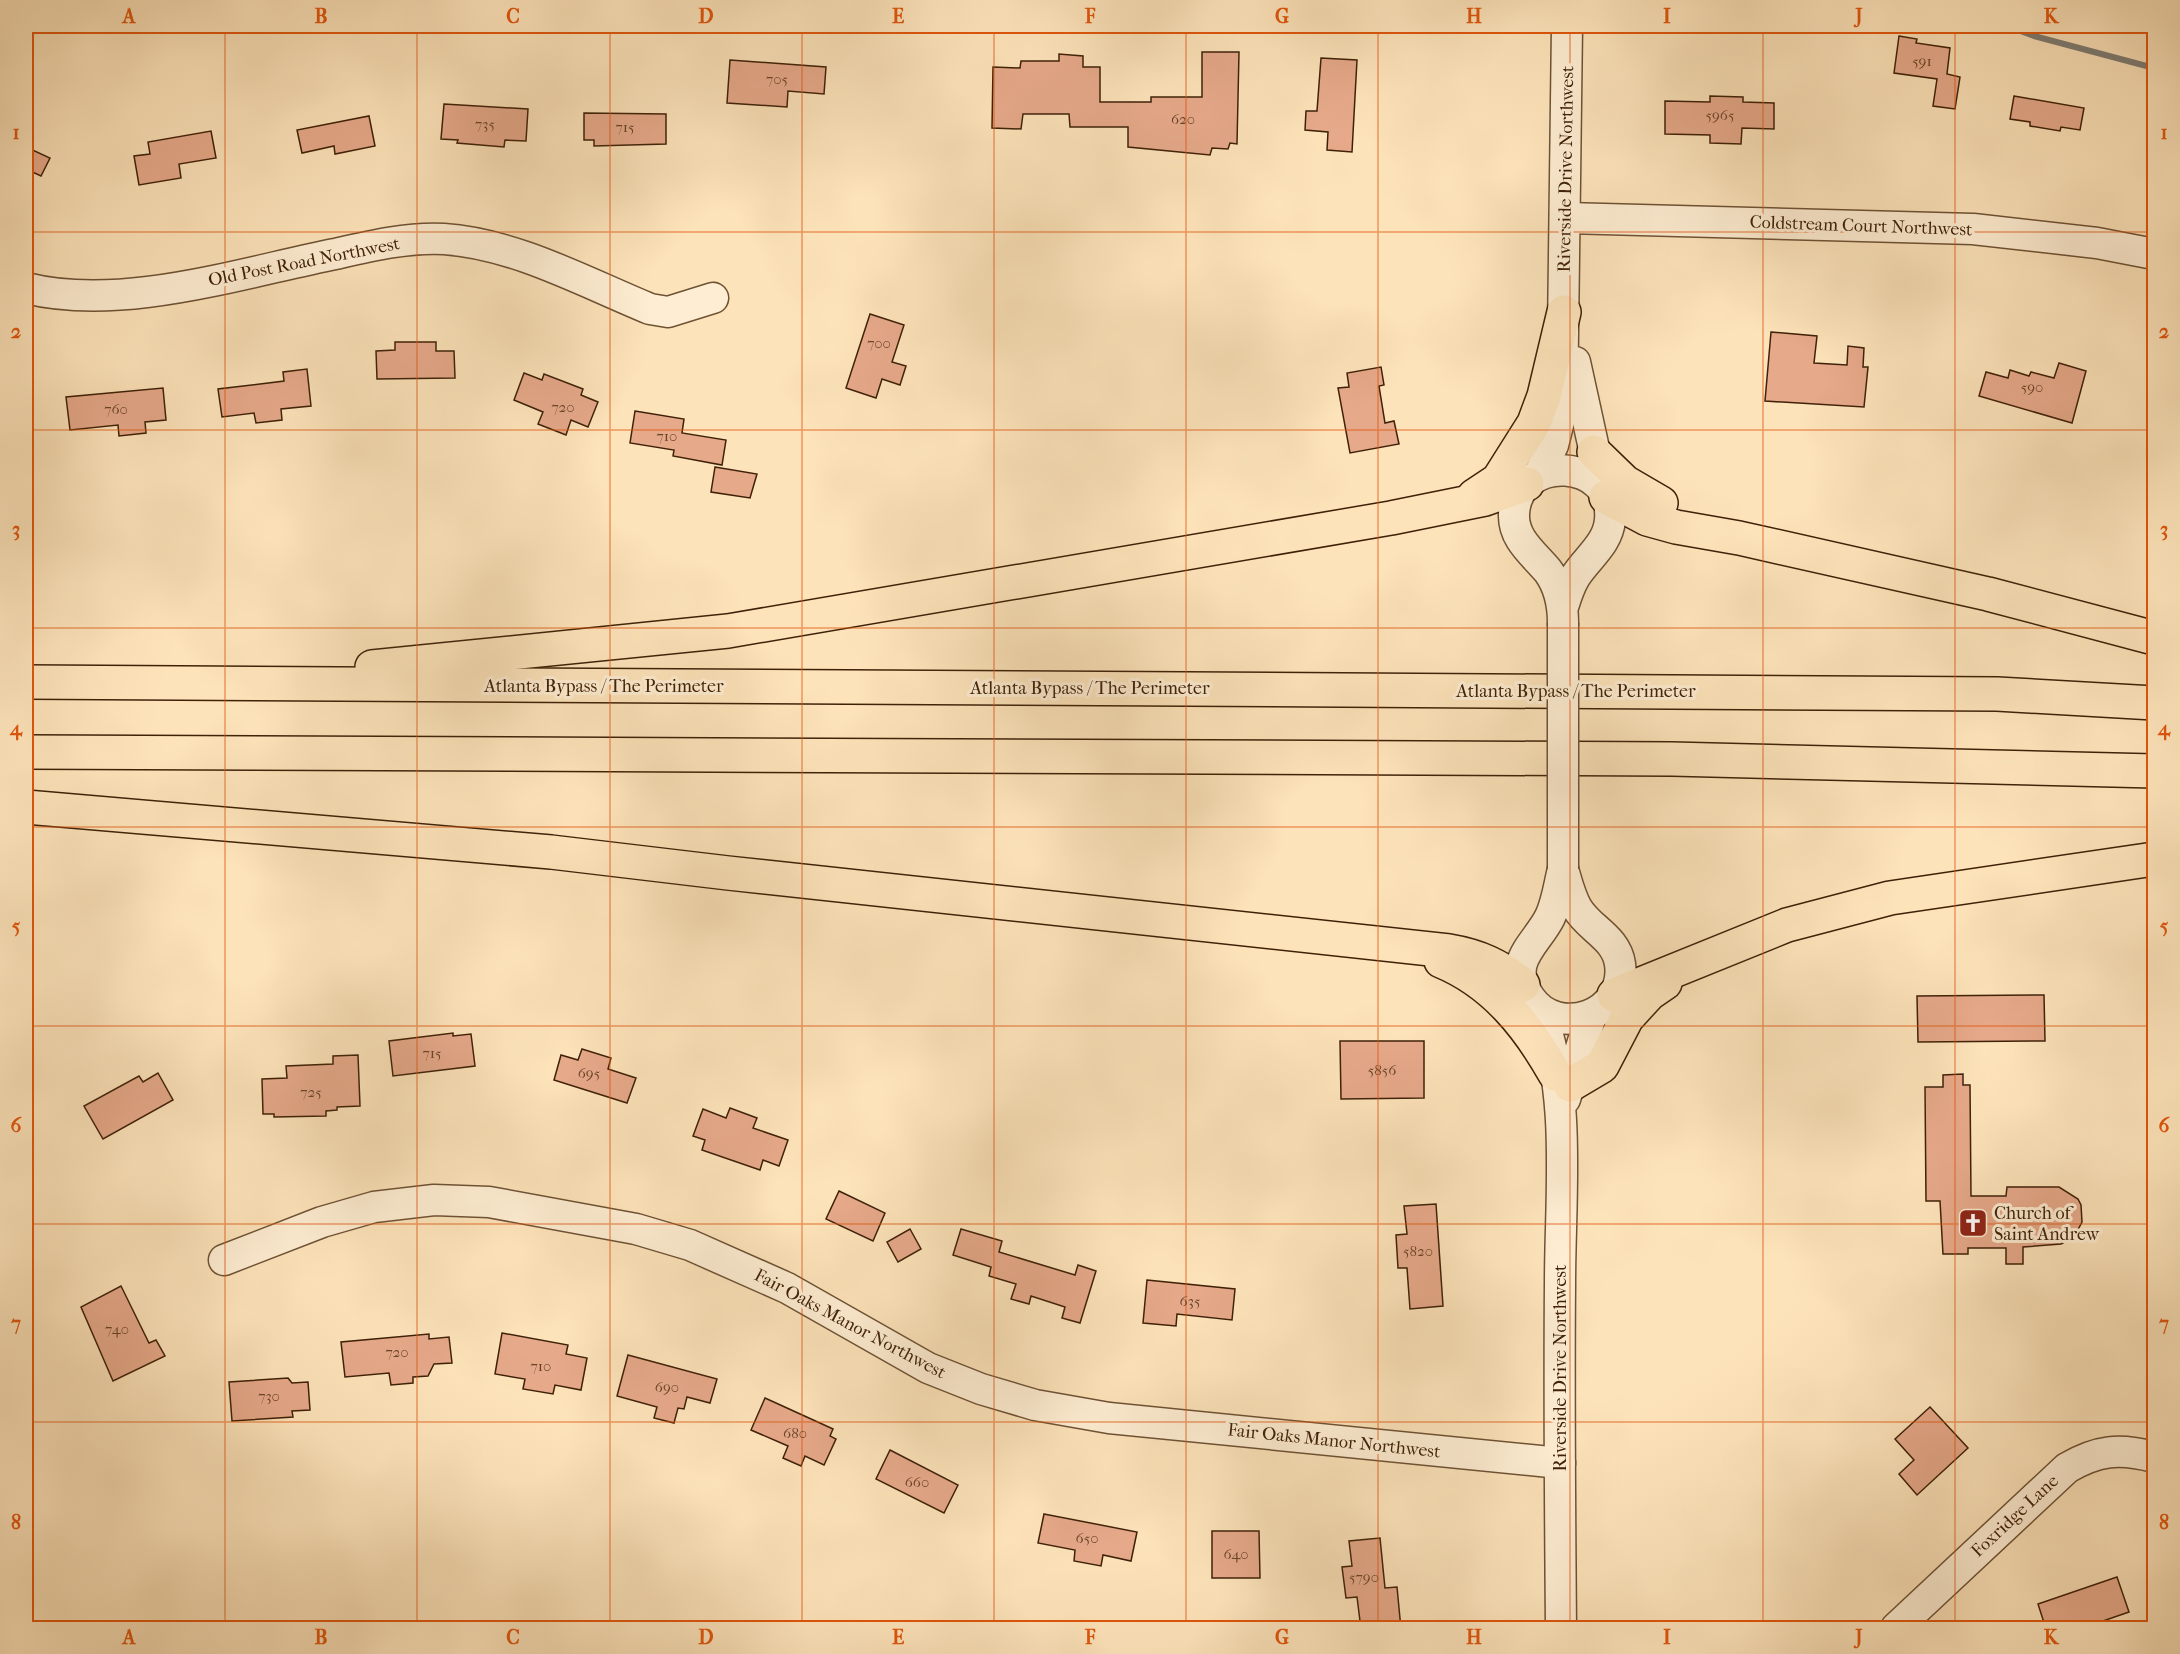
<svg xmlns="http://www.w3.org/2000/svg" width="2180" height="1654" viewBox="0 0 2180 1654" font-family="'IM FELL French Canon',serif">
<rect width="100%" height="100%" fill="#fde3ba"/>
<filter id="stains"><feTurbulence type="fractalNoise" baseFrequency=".00333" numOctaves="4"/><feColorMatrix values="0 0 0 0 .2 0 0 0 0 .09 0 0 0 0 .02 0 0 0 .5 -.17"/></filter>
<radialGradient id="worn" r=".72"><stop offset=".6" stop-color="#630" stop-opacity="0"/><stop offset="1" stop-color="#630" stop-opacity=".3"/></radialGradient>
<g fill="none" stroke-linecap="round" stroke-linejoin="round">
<!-- stream -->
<path stroke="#7d7d74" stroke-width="6" d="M 2007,26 L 2034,36 L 2154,68"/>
</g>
<!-- building -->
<g fill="#e6a98a" stroke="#3f2108" stroke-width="1.5">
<path d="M 1899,36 L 1917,39 L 1916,43 L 1950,48 L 1947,74 L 1960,77 L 1955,109 L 1933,106 L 1937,79 L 1894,73 Z"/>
<path d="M 1202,52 L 1239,52 L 1237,144 L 1230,143 L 1228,149 L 1212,148 L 1210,155 L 1128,147 L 1128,127 L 1070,127 L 1069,114 L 1023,114 L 1021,129 L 992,128 L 993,67 L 1020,68 L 1021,61 L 1059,61 L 1059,54 L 1083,56 L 1083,67 L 1100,67 L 1100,102 L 1151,102 L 1151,97 L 1202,97 Z"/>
<path d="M 1321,58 L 1357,60 L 1352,152 L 1327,150 L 1328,132 L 1305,130 L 1306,111 L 1317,111 Z"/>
<path d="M 730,60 L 826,67 L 824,94 L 788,91 L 787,107 L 727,103 Z"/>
<path d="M 1710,96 L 1743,97 L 1743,102 L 1774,103 L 1774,129 L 1742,128 L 1741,144 L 1710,143 L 1710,135 L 1665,134 L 1665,101 L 1710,102 Z"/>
<path d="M 2014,96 L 2084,108 L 2080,130 L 2061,127 L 2060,131 L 2030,126 L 2030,122 L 2010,119 Z"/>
<path d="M 444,104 L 528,109 L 526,141 L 505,140 L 504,147 L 457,143 L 458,140 L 441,139 Z"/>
<path d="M 584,113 L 666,114 L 666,144 L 594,146 L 594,140 L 584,140 Z"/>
<path d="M 369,116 L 375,146 L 335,154 L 334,146 L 302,153 L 297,130 Z"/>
<path d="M 211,131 L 216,158 L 179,164 L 181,178 L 139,185 L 134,156 L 150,154 L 148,142 Z"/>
<path d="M 26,147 L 50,158 L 41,176 L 26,169 Z"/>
<path d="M 870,314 L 904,325 L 892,362 L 906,366 L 900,385 L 882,379 L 876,398 L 846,388 Z"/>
<path d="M 1771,332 L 1817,336 L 1814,363 L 1847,365 L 1848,346 L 1864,348 L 1863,367 L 1868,367 L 1864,407 L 1765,401 Z"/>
<path d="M 395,342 L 436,342 L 436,351 L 454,351 L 455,378 L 377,379 L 376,351 L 395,350 Z"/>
<path d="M 2059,363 L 2086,371 L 2072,423 L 1979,396 L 1986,372 L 2008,378 L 2010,370 L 2029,376 L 2031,372 L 2054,378 Z"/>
<path d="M 1381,367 L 1384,385 L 1379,386 L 1385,423 L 1394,421 L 1399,444 L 1350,453 L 1338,388 L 1349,387 L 1347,373 Z"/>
<path d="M 307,369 L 311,406 L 281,409 L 282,420 L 256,423 L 254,413 L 222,417 L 218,389 L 284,381 L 283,372 Z"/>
<path d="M 524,373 L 542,380 L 544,374 L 583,389 L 581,395 L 598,402 L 588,427 L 571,420 L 566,435 L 538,424 L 543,412 L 514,400 Z"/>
<path d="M 163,388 L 166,420 L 145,422 L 146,433 L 119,436 L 118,425 L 70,430 L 66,397 Z"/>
<path d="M 635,411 L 684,419 L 682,433 L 726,440 L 722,465 L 673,456 L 674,450 L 630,443 Z"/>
<path d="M 715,467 L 757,474 L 750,498 L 711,492 Z"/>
<path d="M 2044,995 L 2045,1041 L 1918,1042 L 1917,996 Z"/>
<path d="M 453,1033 L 453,1036 L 471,1034 L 475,1066 L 393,1076 L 389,1041 Z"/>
<path d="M 1340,1041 L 1424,1041 L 1424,1098 L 1341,1099 Z"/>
<path d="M 582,1049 L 611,1058 L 608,1069 L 636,1078 L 627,1103 L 554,1080 L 561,1055 L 578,1060 Z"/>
<path d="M 358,1055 L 360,1106 L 337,1107 L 337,1110 L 326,1111 L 326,1116 L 274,1117 L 274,1114 L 263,1114 L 262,1079 L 287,1078 L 286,1066 L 333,1064 L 333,1056 Z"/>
<path d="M 158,1073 L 173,1100 L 103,1139 L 84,1106 L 139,1076 L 143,1082 Z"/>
<path d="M 1963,1074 L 1963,1085 L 1970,1085 L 1971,1196 L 2006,1196 L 2007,1187 L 2059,1187 L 2078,1199 L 2081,1205 L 2082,1222 L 2074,1237 L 2061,1244 L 2023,1247 L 2023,1264 L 2006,1264 L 2006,1248 L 1968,1248 L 1968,1254 L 1943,1254 L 1940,1201 L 1926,1201 L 1925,1087 L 1943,1087 L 1943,1075 Z"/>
<path d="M 730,1108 L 757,1118 L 753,1128 L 788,1140 L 779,1166 L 763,1160 L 760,1170 L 702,1150 L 705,1140 L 693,1136 L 703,1109 L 726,1118 Z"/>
<path d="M 839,1191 L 885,1213 L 873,1241 L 826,1219 Z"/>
<path d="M 1436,1204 L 1443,1306 L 1410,1309 L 1407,1268 L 1398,1268 L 1396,1235 L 1407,1234 L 1404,1206 Z"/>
<path d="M 910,1229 L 921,1249 L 898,1262 L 887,1242 Z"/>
<path d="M 961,1229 L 1002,1241 L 999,1252 L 1075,1275 L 1078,1265 L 1096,1271 L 1080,1323 L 1062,1318 L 1065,1307 L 1031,1296 L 1029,1304 L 1011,1299 L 1016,1284 L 989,1276 L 991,1267 L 953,1255 Z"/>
<path d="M 1147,1280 L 1235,1289 L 1232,1320 L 1177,1314 L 1176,1326 L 1143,1323 Z"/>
<path d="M 121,1286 L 149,1343 L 156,1340 L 165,1356 L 113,1381 L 81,1307 Z"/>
<path d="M 502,1333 L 568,1345 L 566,1354 L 587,1358 L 581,1390 L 555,1385 L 553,1394 L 523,1389 L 525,1379 L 495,1374 Z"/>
<path d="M 429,1334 L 429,1339 L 449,1337 L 452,1363 L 434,1364 L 428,1376 L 413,1377 L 413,1383 L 391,1385 L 389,1373 L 345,1377 L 341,1342 Z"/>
<path d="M 628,1355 L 717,1379 L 710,1403 L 687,1397 L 684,1409 L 678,1408 L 674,1423 L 654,1418 L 657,1407 L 617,1396 Z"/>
<path d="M 288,1378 L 292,1383 L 308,1382 L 310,1410 L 292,1411 L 293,1417 L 232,1421 L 229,1382 Z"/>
<path d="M 765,1398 L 833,1429 L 830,1436 L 836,1439 L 824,1465 L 805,1456 L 801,1466 L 783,1458 L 788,1446 L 751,1430 Z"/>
<path d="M 1930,1407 L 1968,1448 L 1917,1495 L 1899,1474 L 1914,1460 L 1895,1439 Z"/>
<path d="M 890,1450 L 958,1485 L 944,1513 L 876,1479 Z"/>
<path d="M 1044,1514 L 1137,1532 L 1131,1561 L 1103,1555 L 1101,1566 L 1074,1561 L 1075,1550 L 1038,1543 Z"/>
<path d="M 1212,1531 L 1259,1531 L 1260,1578 L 1212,1578 Z"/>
<path d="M 1380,1538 L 1385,1588 L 1397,1587 L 1401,1629 L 1361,1629 L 1357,1597 L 1346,1598 L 1342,1567 L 1352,1566 L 1349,1541 Z"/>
<path d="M 2117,1577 L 2129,1612 L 2100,1622 L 2102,1629 L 2046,1629 L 2038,1604 Z"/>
</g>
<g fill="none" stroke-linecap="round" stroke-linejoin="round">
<!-- minor casing -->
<g stroke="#6e5234" stroke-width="33">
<g id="minor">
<path d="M 1566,218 L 1973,229 L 2097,243 L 2154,254"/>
<path d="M 26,288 C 121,312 240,273 335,254 C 370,246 408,237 444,239 C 516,244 584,282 650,309 L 668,312 L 713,298"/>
<path d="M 1575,362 L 1600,476"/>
<path d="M 1539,475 L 1553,445 L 1562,409 L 1567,26"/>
<path d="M 1563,607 C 1566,597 1569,587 1575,577 C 1587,558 1608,544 1610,520 C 1616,458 1517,452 1514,514 C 1513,539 1533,553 1548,571 C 1559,586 1563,605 1563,623"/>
<path d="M 1563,869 C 1567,882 1570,896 1577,908 C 1589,929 1616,937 1620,964 C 1627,1015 1558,1039 1530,998 C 1505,962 1536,945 1550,917 C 1557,902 1559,885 1563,869 Z"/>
<path d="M 1540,1010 C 1572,1097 1560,1193 1560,1284 C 1559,1399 1560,1514 1561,1628"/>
<path d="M 1565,1099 L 1591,1016"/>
<path d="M 224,1260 L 322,1222 L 374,1207 L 434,1200 L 489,1202 L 636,1229 L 690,1245 L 787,1288 L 928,1368 L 981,1389 L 1035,1405 L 1109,1418 L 1560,1463"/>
<path d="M 1896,1628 L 2067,1468 C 2098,1450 2119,1448 2154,1457"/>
</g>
</g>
<!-- highway casing -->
<g stroke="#3f2108" stroke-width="36">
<g id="highway">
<path d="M 1594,452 L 1625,482 L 1661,503"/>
<path d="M 1474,496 L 1498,480 L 1534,423 L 1544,396 L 1564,312"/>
<path d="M 1606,497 L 1647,519 L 1676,527 L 1739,538 L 1988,594 L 2154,638"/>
<path d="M 372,667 L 728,631 L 1391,518 L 1485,499 L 1527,484"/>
<path d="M 26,682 L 1997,694 L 2154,703"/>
<path d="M 26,752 L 1672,759 L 2154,771"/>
<path d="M 26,807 L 551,852 L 728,873 L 1449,951 C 1479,956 1500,966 1523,985"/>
<path d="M 1441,961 C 1494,983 1528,1026 1555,1074"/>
<path d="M 1614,995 L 1787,925 L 1890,898 L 2154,859"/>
<path d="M 1570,1085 L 1602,1066 L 1627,1018 L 1649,994 L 1665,983"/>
</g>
</g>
<!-- minor -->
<use href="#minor" stroke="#feedd2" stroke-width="30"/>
<!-- highway -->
<use href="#highway" stroke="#fde3ba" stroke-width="33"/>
<!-- minor-bridge casing -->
<g stroke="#6e5234" stroke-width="33" stroke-linecap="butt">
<path id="minor-bridge" d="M 1563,623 L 1563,869"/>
</g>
<!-- minor-bridge -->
<use href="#minor-bridge" stroke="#feedd2" stroke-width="30"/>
</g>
<!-- grid -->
<path fill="none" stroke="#e0560c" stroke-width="1.5" stroke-opacity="0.55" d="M 225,26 L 225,1628M 417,26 L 417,1628M 610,26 L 610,1628M 802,26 L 802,1628M 994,26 L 994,1628M 1186,26 L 1186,1628M 1378,26 L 1378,1628M 1570,26 L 1570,1628M 1763,26 L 1763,1628M 1955,26 L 1955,1628M 26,232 L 2154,232M 26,430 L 2154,430M 26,628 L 2154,628M 26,827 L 2154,827M 26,1026 L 2154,1026M 26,1224 L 2154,1224M 26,1422 L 2154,1422"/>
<!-- icons -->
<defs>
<g id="church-square" transform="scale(1.5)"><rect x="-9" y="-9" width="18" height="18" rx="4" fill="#8f2418" stroke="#feedd2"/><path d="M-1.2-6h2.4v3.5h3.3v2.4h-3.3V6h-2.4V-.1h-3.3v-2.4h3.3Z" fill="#fff"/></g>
</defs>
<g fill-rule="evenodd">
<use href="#church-square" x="1973" y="1223"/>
</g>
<g text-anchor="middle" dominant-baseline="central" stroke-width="6" stroke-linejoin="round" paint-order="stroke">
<!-- number labels -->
<g font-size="15" fill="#694328">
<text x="1922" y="61">591</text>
<text x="777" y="79">705</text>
<text x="1720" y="115">5965</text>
<text x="1183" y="119">620</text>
<text x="485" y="124">735</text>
<text x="625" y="127">715</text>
<text x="879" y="343">700</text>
<text x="2032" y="387">590</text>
<text x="563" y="407">720</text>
<text x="116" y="409">760</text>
<text x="667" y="436">710</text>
<text x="432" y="1053">715</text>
<text x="1382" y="1070">5856</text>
<text x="589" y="1073">695</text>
<text x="311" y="1092">725</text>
<text x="1418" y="1251">5820</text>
<text x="1190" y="1301">635</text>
<text x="117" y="1329">740</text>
<text x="397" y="1352">720</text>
<text x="541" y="1366">710</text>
<text x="667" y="1387">690</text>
<text x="269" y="1396">730</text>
<text x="795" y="1433">680</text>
<text x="917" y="1482">660</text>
<text x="1087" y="1538">650</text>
<text x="1236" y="1554">640</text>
<text x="1364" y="1577">5790</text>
</g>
<!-- street labels -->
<g font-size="18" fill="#3f2108" stroke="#feedd2">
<text transform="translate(1566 169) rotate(-89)">Riverside Drive Northwest</text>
<text transform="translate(1861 226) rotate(2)">Coldstream Court Northwest</text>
<text transform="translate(304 262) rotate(-11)">Old Post Road Northwest</text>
<text x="604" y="686">Atlanta Bypass / The Perimeter</text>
<text x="1090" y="688">Atlanta Bypass / The Perimeter</text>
<text x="1576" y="691">Atlanta Bypass / The Perimeter</text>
<text transform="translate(850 1324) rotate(28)">Fair Oaks Manor Northwest</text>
<text transform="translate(1560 1368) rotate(-90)">Riverside Drive Northwest</text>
<text transform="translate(1334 1441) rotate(6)">Fair Oaks Manor Northwest</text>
<text transform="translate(2015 1516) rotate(-43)">Foxridge Lane</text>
</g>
<!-- poi labels -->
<g font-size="18" fill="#3f2108" stroke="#feedd2" text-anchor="start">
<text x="1994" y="1213">Church of<tspan x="1994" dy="21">Saint Andrew</tspan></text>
</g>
</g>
<!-- margin -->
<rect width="2180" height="1654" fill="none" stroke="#fde3ba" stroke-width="66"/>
<rect x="33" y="33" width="2114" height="1588" fill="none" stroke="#e0560c" stroke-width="2"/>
<g font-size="20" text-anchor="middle" font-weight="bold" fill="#e0560c">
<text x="129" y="23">A</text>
<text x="321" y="23">B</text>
<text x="513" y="23">C</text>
<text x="706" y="23">D</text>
<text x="898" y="23">E</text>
<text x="1090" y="23">F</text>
<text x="1282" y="23">G</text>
<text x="1474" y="23">H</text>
<text x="1667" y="23">I</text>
<text x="1859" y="23">J</text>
<text x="2051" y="23">K</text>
<text x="16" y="139">1</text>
<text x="2164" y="139">1</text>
<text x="16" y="338">2</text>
<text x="2164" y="338">2</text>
<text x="16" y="536">3</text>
<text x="2164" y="536">3</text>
<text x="16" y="735">4</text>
<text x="2164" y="735">4</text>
<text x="16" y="933">5</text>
<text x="2164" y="933">5</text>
<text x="16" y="1132">6</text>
<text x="2164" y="1132">6</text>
<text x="16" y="1330">7</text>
<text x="2164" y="1330">7</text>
<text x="16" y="1529">8</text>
<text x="2164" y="1529">8</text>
<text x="129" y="1644">A</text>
<text x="321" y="1644">B</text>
<text x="513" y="1644">C</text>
<text x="706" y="1644">D</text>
<text x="898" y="1644">E</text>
<text x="1090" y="1644">F</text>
<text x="1282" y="1644">G</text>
<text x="1474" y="1644">H</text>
<text x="1667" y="1644">I</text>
<text x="1859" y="1644">J</text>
<text x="2051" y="1644">K</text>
</g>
<rect width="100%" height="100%" filter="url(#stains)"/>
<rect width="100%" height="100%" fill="url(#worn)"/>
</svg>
